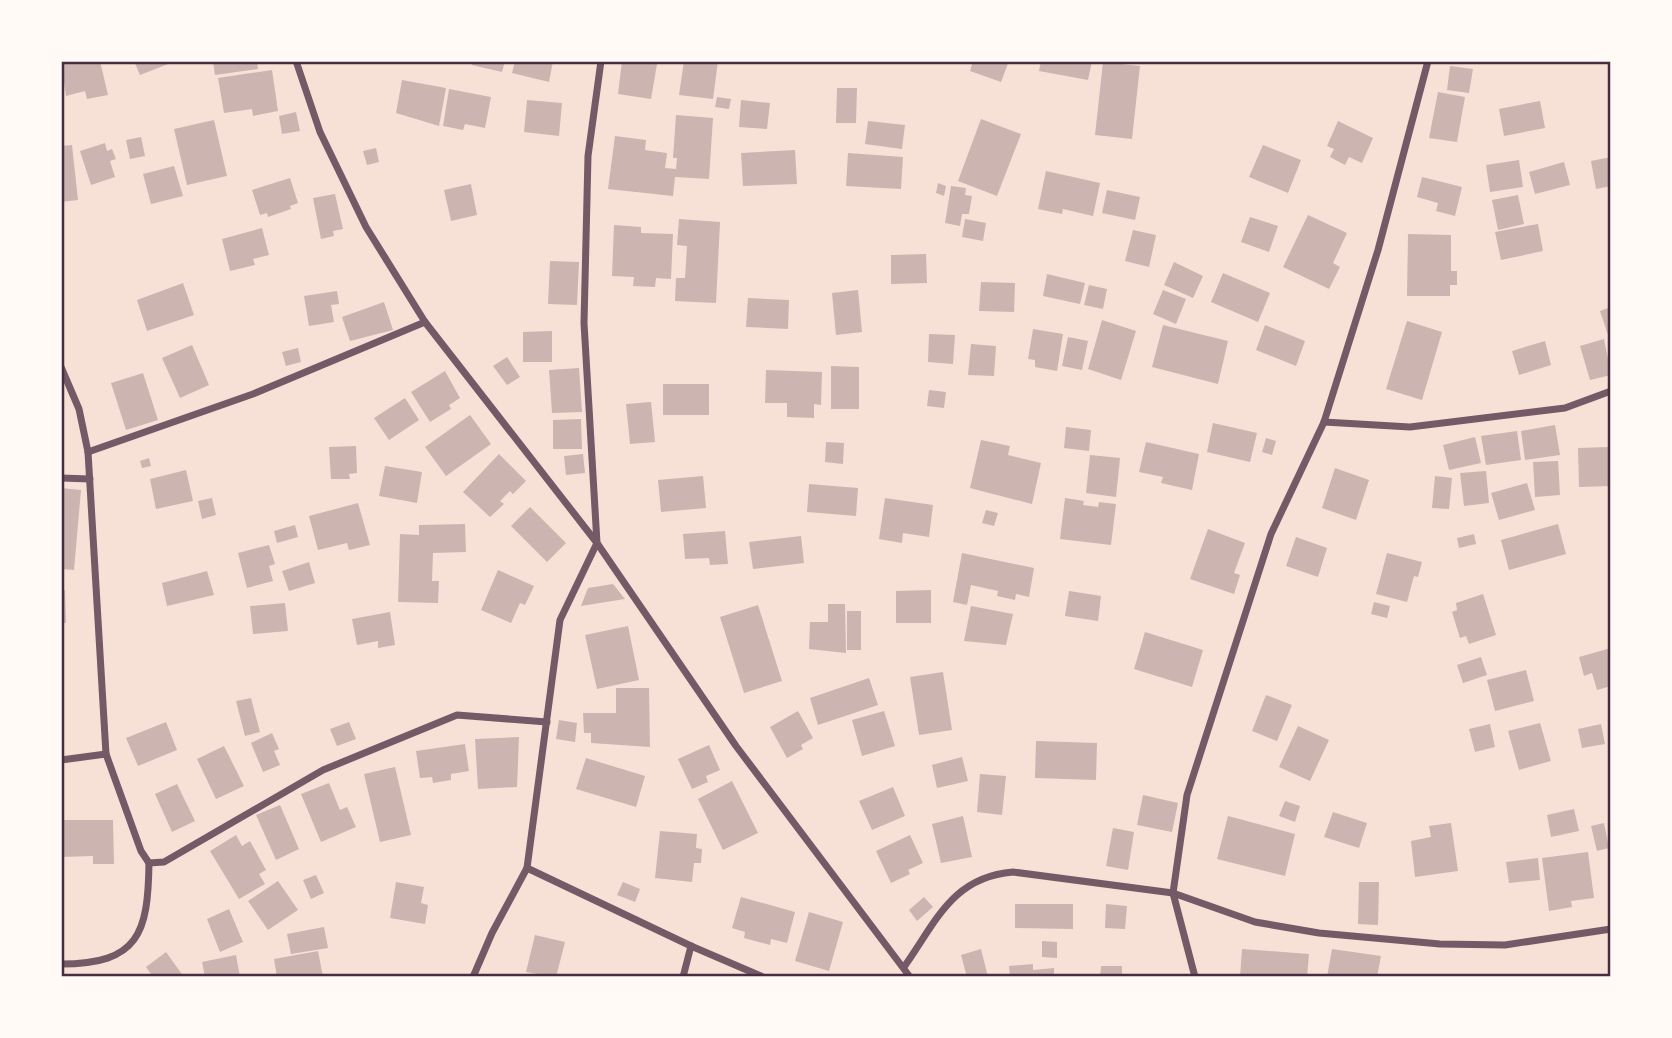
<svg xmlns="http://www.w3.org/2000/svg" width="1672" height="1038" viewBox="0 0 1672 1038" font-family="Overpass,sans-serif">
<rect width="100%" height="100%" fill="#f7e1d7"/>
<!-- building -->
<g fill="#ccb4b1">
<path d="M 100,61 L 108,95 L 87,99 L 85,91 L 66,96 L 61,62 Z"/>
<path d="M 134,61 L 176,61 L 140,75 Z"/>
<path d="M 213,61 L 257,61 L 258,69 L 215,75 Z"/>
<path d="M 473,61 L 505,61 L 502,72 L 472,65 Z"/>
<path d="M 515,61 L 553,61 L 549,82 L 512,73 Z"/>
<path d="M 622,61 L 657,64 L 651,99 L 618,94 Z"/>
<path d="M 684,61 L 718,61 L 713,99 L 679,95 Z"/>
<path d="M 973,61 L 1009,61 L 1001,82 L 970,71 Z"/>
<path d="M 1041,61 L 1092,61 L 1088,80 L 1039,71 Z"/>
<path d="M 1103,62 L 1140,66 L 1132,139 L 1095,135 Z"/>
<path d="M 1450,66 L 1473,69 L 1469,93 L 1447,90 Z"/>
<path d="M 272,70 L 278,111 L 253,116 L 252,109 L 224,113 L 218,78 Z"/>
<path d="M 402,80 L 446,88 L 439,126 L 396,113 Z"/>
<path d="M 837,88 L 857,88 L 856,123 L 836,123 Z"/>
<path d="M 449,89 L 491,97 L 485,128 L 465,124 L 463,130 L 443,126 Z"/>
<path d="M 1438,92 L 1465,97 L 1457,142 L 1429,138 Z"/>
<path d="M 717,97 L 731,99 L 729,109 L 715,107 Z"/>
<path d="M 527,100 L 562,103 L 559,136 L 524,132 Z"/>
<path d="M 741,100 L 770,103 L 767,129 L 739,127 Z"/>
<path d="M 1540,101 L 1545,128 L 1504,136 L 1499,109 Z"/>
<path d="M 296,112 L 300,131 L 282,134 L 279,116 Z"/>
<path d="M 676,115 L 713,118 L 709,179 L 675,177 L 673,196 L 608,189 L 615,136 L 646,140 L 645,150 L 667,153 L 665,168 L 676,169 L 677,158 L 673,158 Z"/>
<path d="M 981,119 L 1021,134 L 997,196 L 958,181 Z"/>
<path d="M 214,120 L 227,176 L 187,185 L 174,129 Z"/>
<path d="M 868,121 L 905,125 L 902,149 L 865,144 Z"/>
<path d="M 1338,121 L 1373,138 L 1362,163 L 1349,157 L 1345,165 L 1330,157 L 1334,149 L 1327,146 Z"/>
<path d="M 141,137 L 145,156 L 130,159 L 126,140 Z"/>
<path d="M 105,143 L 107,151 L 112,149 L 116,159 L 110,161 L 115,177 L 91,185 L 80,151 Z"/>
<path d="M 72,145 L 78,200 L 61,202 L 61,146 Z"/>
<path d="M 1263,145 L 1301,160 L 1288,193 L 1249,177 Z"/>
<path d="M 376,148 L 379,162 L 367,165 L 363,151 Z"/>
<path d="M 795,150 L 797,184 L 743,186 L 741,153 Z"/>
<path d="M 848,153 L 903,157 L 901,189 L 846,186 Z"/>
<path d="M 1611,157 L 1611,186 L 1596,189 L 1591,161 Z"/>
<path d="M 1519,160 L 1523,187 L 1490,192 L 1486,165 Z"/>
<path d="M 1564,162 L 1570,185 L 1535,194 L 1529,172 Z"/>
<path d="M 174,166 L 183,196 L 151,204 L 143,174 Z"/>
<path d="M 1046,171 L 1100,183 L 1093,216 L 1063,209 L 1062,214 L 1038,209 Z"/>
<path d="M 1422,177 L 1462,187 L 1455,216 L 1436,211 L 1438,203 L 1417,197 Z"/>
<path d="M 290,178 L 298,203 L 290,206 L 291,209 L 268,217 L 267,213 L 260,215 L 252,190 Z"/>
<path d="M 938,183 L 946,186 L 944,196 L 936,193 Z"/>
<path d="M 471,184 L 477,215 L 451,221 L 444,190 Z"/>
<path d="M 951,186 L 966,188 L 965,195 L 972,196 L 969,214 L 962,214 L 960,226 L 945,223 Z"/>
<path d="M 1107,190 L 1140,197 L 1135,220 L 1102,213 Z"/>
<path d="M 335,194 L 343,229 L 333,231 L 334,236 L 321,239 L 313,198 Z"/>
<path d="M 1518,195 L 1524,224 L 1498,230 L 1492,200 Z"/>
<path d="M 1308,215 L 1347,233 L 1333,263 L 1340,267 L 1329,289 L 1283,267 Z"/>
<path d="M 1250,217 L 1278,226 L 1269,252 L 1241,242 Z"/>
<path d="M 679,219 L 720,222 L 716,303 L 675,301 L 676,278 L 685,278 L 687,246 L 677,245 Z"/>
<path d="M 965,219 L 986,223 L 983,241 L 962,237 Z"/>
<path d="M 1538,224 L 1543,251 L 1501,260 L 1495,232 Z"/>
<path d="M 614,225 L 641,227 L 641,233 L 673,234 L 671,279 L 656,278 L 655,287 L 633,286 L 634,277 L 612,276 Z"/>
<path d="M 262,228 L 269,255 L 253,259 L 255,265 L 230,271 L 222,239 Z"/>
<path d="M 1133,230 L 1156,235 L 1149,267 L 1125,261 Z"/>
<path d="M 1408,234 L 1451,235 L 1451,271 L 1457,271 L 1457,285 L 1450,285 L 1450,296 L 1407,296 Z"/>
<path d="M 926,254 L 927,283 L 891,284 L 891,255 Z"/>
<path d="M 550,261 L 579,262 L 577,305 L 548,304 Z"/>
<path d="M 1174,262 L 1203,276 L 1193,298 L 1164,285 Z"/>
<path d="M 1223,273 L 1270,293 L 1258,322 L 1211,302 Z"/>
<path d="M 1047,274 L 1085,283 L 1080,304 L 1043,296 Z"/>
<path d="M 981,282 L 1015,283 L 1014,312 L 979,311 Z"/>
<path d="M 183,283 L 194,315 L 147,331 L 137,300 Z"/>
<path d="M 1089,285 L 1107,289 L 1103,309 L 1084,305 Z"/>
<path d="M 858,290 L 862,332 L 836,335 L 832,293 Z"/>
<path d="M 1163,290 L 1186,299 L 1176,324 L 1153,314 Z"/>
<path d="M 337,291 L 339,304 L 331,305 L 334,322 L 309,326 L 304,296 Z"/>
<path d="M 748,298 L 789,300 L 788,329 L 746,327 Z"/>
<path d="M 384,302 L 393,330 L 350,341 L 342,317 Z"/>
<path d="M 1611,307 L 1611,340 L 1610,341 L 1600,311 Z"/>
<path d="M 1102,320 L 1136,331 L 1121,380 L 1088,369 Z"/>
<path d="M 1407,321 L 1442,332 L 1422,400 L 1386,389 Z"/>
<path d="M 1163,325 L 1228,341 L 1218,384 L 1152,367 Z"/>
<path d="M 1265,325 L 1305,341 L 1296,366 L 1256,350 Z"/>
<path d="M 1033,329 L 1063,334 L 1057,371 L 1035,367 L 1035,360 L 1028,359 Z"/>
<path d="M 552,331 L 552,362 L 523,362 L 523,332 Z"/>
<path d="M 929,334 L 955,335 L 953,364 L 928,362 Z"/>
<path d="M 1068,337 L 1088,341 L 1082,370 L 1062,366 Z"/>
<path d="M 1604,339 L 1611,375 L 1590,380 L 1580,346 Z"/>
<path d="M 1545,341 L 1551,365 L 1519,375 L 1512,351 Z"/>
<path d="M 971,344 L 996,346 L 994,376 L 968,375 Z"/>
<path d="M 192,345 L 209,385 L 180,398 L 162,358 Z"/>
<path d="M 298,348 L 301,362 L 286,366 L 282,352 Z"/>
<path d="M 507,357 L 520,377 L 507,385 L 493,366 Z"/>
<path d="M 831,366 L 859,367 L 859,409 L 831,409 Z"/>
<path d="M 579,368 L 582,412 L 552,413 L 549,370 Z"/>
<path d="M 766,370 L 822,372 L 821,405 L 814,404 L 814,418 L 787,417 L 787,403 L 765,403 Z"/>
<path d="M 445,371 L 460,398 L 449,405 L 451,409 L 430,422 L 411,392 Z"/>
<path d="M 143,373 L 158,420 L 126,430 L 111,383 Z"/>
<rect x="663" y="384" width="46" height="31"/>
<path d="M 929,390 L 946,392 L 944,408 L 927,406 Z"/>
<path d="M 405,398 L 419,420 L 389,440 L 374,418 Z"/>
<path d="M 651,402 L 655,442 L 630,444 L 626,404 Z"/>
<path d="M 470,415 L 491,444 L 446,476 L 425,447 Z"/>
<path d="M 581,419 L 582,449 L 553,449 L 553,420 Z"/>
<path d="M 1213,423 L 1257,433 L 1250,462 L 1207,452 Z"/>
<path d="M 1555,425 L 1560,455 L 1525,460 L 1521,431 Z"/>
<path d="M 1066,427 L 1091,430 L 1089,451 L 1064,448 Z"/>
<path d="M 1517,431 L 1521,460 L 1486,465 L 1481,436 Z"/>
<path d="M 1475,437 L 1481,463 L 1449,470 L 1443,445 Z"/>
<path d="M 1266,438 L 1276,441 L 1272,455 L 1262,452 Z"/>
<path d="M 981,440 L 1010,446 L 1008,455 L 1041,463 L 1032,504 L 970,488 Z"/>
<path d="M 826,442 L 844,443 L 843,464 L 825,462 Z"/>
<path d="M 1146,442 L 1199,454 L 1192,490 L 1161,483 L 1163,477 L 1139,472 Z"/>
<path d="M 356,446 L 357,473 L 349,474 L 350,479 L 331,479 L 329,447 Z"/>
<path d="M 1609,447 L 1611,486 L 1579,487 L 1578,448 Z"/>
<path d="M 499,454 L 526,481 L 513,494 L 510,491 L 500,501 L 504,504 L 490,517 L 463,492 Z"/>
<path d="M 583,454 L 585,473 L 566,475 L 564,456 Z"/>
<path d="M 1090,455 L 1120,458 L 1116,497 L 1086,493 Z"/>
<path d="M 149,458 L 151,466 L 142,468 L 140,461 Z"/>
<path d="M 1558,461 L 1560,495 L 1535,497 L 1533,462 Z"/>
<path d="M 385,466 L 422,472 L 417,503 L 379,496 Z"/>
<path d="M 1335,468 L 1369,480 L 1356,520 L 1322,508 Z"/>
<path d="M 186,470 L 193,501 L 156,509 L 150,479 Z"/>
<path d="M 1486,471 L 1489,503 L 1464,506 L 1460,473 Z"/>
<path d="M 703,476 L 706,508 L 661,512 L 658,480 Z"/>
<path d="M 1435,476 L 1452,478 L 1449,509 L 1432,508 Z"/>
<path d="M 1527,483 L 1535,510 L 1499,520 L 1491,493 Z"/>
<path d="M 809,484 L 858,488 L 856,516 L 807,512 Z"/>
<path d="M 61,488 L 81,490 L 74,570 L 61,569 Z"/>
<path d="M 212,498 L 216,515 L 202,519 L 198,501 Z"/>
<path d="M 885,498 L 933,505 L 929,537 L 903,533 L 902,543 L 879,539 Z"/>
<path d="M 1065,498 L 1084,501 L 1083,505 L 1098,507 L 1099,502 L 1116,504 L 1111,545 L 1060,539 Z"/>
<path d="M 358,503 L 370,545 L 349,550 L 347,543 L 318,550 L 309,516 Z"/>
<path d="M 530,507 L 566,543 L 547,562 L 511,526 Z"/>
<path d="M 986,510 L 998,513 L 994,526 L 982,523 Z"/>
<path d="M 465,524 L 466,552 L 433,553 L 432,581 L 439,581 L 438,603 L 398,602 L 400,534 L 419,535 L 419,525 Z"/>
<path d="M 1558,524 L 1566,554 L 1509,570 L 1501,540 Z"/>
<path d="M 295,525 L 298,537 L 277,543 L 274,531 Z"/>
<path d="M 1208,529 L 1245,543 L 1234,573 L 1240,575 L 1234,594 L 1190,579 Z"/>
<path d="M 725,531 L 728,564 L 710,565 L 709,558 L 685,559 L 683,534 Z"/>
<path d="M 1474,534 L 1476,544 L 1459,548 L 1457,538 Z"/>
<path d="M 801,536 L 804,563 L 753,569 L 749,542 Z"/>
<path d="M 1296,537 L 1327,548 L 1318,577 L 1286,566 Z"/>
<path d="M 269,545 L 275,564 L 269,566 L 273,581 L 247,588 L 238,553 Z"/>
<path d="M 962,553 L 1034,568 L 1029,597 L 1016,594 L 1015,600 L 997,596 L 998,591 L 971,585 L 967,605 L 953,602 Z"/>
<path d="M 1387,553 L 1422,562 L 1418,577 L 1414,576 L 1407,602 L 1376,594 Z"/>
<path d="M 309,562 L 315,583 L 289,591 L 282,571 Z"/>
<path d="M 498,570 L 534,586 L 525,605 L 520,603 L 511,623 L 481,610 Z"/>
<path d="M 207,571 L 214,595 L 167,606 L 162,583 Z"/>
<path d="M 613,584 L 625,599 L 581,606 L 588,588 Z"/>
<path d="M 65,590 L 66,623 L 61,623 L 61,591 Z"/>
<path d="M 931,590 L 931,623 L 896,623 L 896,591 Z"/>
<path d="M 1069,591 L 1101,596 L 1098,621 L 1065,616 Z"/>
<path d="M 1483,594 L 1496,635 L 1469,644 L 1466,636 L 1460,638 L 1452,612 L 1457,610 L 1456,603 Z"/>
<path d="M 1374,602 L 1390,606 L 1387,618 L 1371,614 Z"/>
<path d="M 285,603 L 288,631 L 253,634 L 250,606 Z"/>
<path d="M 828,604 L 845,604 L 846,653 L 809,649 L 810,622 L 828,622 Z"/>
<path d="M 758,605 L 782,681 L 744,693 L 720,617 Z"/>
<path d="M 971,606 L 1013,614 L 1006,645 L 964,641 Z"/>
<rect x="847" y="611" width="14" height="39"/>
<path d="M 390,612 L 395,645 L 378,648 L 378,641 L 357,645 L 352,619 Z"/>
<path d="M 628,626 L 639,680 L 597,689 L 585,635 Z"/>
<path d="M 1145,632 L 1203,650 L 1192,687 L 1134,669 Z"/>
<path d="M 1611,648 L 1611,686 L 1597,690 L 1592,673 L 1584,676 L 1579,657 Z"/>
<path d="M 1481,657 L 1487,675 L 1463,683 L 1457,665 Z"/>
<path d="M 1526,670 L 1534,701 L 1495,711 L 1487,680 Z"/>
<path d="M 943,672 L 952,730 L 919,735 L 910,677 Z"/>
<path d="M 869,678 L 878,705 L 818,725 L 810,698 Z"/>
<path d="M 616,688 L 649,688 L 650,747 L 591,743 L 591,733 L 584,733 L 583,713 L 616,713 Z"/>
<path d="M 1266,695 L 1292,705 L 1277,741 L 1252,731 Z"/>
<path d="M 251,698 L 260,732 L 245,736 L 236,701 Z"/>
<path d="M 798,711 L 813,738 L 801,745 L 803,749 L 787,758 L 770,727 Z"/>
<path d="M 884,711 L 895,746 L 862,756 L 852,720 Z"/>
<path d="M 559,720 L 577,723 L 575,742 L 556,739 Z"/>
<path d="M 166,722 L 177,750 L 138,766 L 126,738 Z"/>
<path d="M 349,722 L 356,739 L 337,746 L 330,729 Z"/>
<path d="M 1540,723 L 1551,761 L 1519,770 L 1508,731 Z"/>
<path d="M 1490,724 L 1495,747 L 1475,752 L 1469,729 Z"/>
<path d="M 1601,724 L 1605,744 L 1582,748 L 1578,729 Z"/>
<path d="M 1298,726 L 1329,740 L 1310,781 L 1279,767 Z"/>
<path d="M 272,733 L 279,749 L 274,751 L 280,765 L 263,772 L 251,743 Z"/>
<path d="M 519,737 L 517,787 L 478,789 L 475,739 Z"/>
<path d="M 1036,741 L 1097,743 L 1096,780 L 1035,778 Z"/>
<path d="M 465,744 L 469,771 L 451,774 L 451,780 L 433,783 L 432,777 L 420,778 L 416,751 Z"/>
<path d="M 709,745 L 720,770 L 706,776 L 708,782 L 692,789 L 678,759 Z"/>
<path d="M 224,746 L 244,786 L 216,799 L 197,759 Z"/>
<path d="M 962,757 L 968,781 L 937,788 L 932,765 Z"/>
<path d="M 586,758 L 645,776 L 636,807 L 576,789 Z"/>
<path d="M 395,767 L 411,835 L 380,842 L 364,774 Z"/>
<path d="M 980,774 L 1006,776 L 1002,815 L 977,812 Z"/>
<path d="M 732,781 L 758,833 L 723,850 L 698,799 Z"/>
<path d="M 329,783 L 340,810 L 347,807 L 356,827 L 321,842 L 301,794 Z"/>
<path d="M 177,784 L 195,821 L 172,832 L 155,794 Z"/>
<path d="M 893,787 L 905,816 L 872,830 L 859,801 Z"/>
<path d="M 1143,795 L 1178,803 L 1172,832 L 1137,825 Z"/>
<path d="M 1285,801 L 1300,806 L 1295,822 L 1279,816 Z"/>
<path d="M 280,805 L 299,849 L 276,860 L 256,815 Z"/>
<path d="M 1574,809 L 1579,831 L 1551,837 L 1547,815 Z"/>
<path d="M 1333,812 L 1367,823 L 1359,848 L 1324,837 Z"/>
<path d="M 963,816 L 972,857 L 941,863 L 932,824 Z"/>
<path d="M 1228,816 L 1295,834 L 1285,876 L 1217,859 Z"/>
<path d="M 61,820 L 113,820 L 114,864 L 93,864 L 93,856 L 61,857 Z"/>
<path d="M 1451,823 L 1458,871 L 1415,877 L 1411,841 L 1431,837 L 1429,826 Z"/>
<path d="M 1604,823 L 1609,848 L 1597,851 L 1591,826 Z"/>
<path d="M 1113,828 L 1134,832 L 1128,870 L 1106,866 Z"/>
<path d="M 660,831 L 697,834 L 696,848 L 702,849 L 701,863 L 694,863 L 692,882 L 655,878 Z"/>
<path d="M 236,835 L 242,846 L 250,841 L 266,870 L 259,874 L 265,884 L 239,899 L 210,851 Z"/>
<path d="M 910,835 L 923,863 L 908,870 L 910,874 L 891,883 L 876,851 Z"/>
<path d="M 1588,852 L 1594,898 L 1571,901 L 1572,907 L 1549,911 L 1542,858 Z"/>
<path d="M 1538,858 L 1540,880 L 1509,883 L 1506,862 Z"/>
<path d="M 316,875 L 324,893 L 311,899 L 303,880 Z"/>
<path d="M 278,881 L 298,910 L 268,930 L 248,901 Z"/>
<path d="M 396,882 L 424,887 L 421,903 L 428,905 L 425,924 L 390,918 Z"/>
<path d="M 623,882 L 640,889 L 635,902 L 617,895 Z"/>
<path d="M 1359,882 L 1379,882 L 1378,925 L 1358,924 Z"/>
<path d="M 741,897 L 795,912 L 787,943 L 771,939 L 770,945 L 744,938 L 745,932 L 732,928 Z"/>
<path d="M 924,897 L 933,907 L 917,921 L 909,910 Z"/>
<path d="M 1015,904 L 1073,904 L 1073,929 L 1015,928 Z"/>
<path d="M 1106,904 L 1127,906 L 1125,929 L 1105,928 Z"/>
<path d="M 229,909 L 243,942 L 220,952 L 207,919 Z"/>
<path d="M 809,912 L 843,922 L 829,971 L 795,961 Z"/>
<path d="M 324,927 L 328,948 L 291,954 L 287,934 Z"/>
<path d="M 535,935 L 565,942 L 556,977 L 526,972 Z"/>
<path d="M 1042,941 L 1057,942 L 1057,958 L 1042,957 Z"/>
<path d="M 981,949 L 988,977 L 967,977 L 961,955 Z"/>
<path d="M 1242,949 L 1309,954 L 1307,977 L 1240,977 Z"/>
<path d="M 1332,949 L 1381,956 L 1377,977 L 1327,977 Z"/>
<path d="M 318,951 L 323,977 L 277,977 L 274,959 Z"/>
<path d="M 166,952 L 184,977 L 153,977 L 146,967 Z"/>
<path d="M 236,955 L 240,977 L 205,977 L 202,962 Z"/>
<path d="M 1033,964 L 1033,970 L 1054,968 L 1054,977 L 1010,977 L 1009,966 Z"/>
<path d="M 1101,966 L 1122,966 L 1122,977 L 1100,977 Z"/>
</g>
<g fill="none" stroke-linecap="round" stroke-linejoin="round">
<!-- minor -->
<g stroke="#755966" stroke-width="7">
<path d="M 296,61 L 320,132 L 366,227 L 425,322 L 597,543 L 736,746 L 910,977"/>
<path d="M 61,367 L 79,409 L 88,452 L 106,754 L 141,851 L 149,863 L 164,862 L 323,770 L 457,715 L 547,722"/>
<path d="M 1324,422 L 1410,427 L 1565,408 L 1611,391"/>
<path d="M 88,452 L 253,394 L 425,322"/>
<path d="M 61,478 L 90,479"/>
<path d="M 61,760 L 106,754"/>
<path d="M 527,868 L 691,946 L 763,977"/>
<path d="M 61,964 C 139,964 148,933 149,863"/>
<path d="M 904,967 C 936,922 952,877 1013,872 L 1173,893 L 1255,922 L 1319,933 L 1440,944 L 1505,945 L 1611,929"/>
<path d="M 473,977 L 492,933 L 527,868 L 560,620 L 597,543 L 584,323 L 588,156 L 601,61"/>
<path d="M 683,977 L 691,946"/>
<path d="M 1195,977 L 1173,893 L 1187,795 L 1271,534 L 1324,422 L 1378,250 L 1428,61"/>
</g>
</g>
<!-- border -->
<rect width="1672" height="1038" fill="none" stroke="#fffaf5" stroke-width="126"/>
<rect x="63" y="63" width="1546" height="912" fill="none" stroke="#4a2c40" stroke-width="2.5"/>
</svg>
